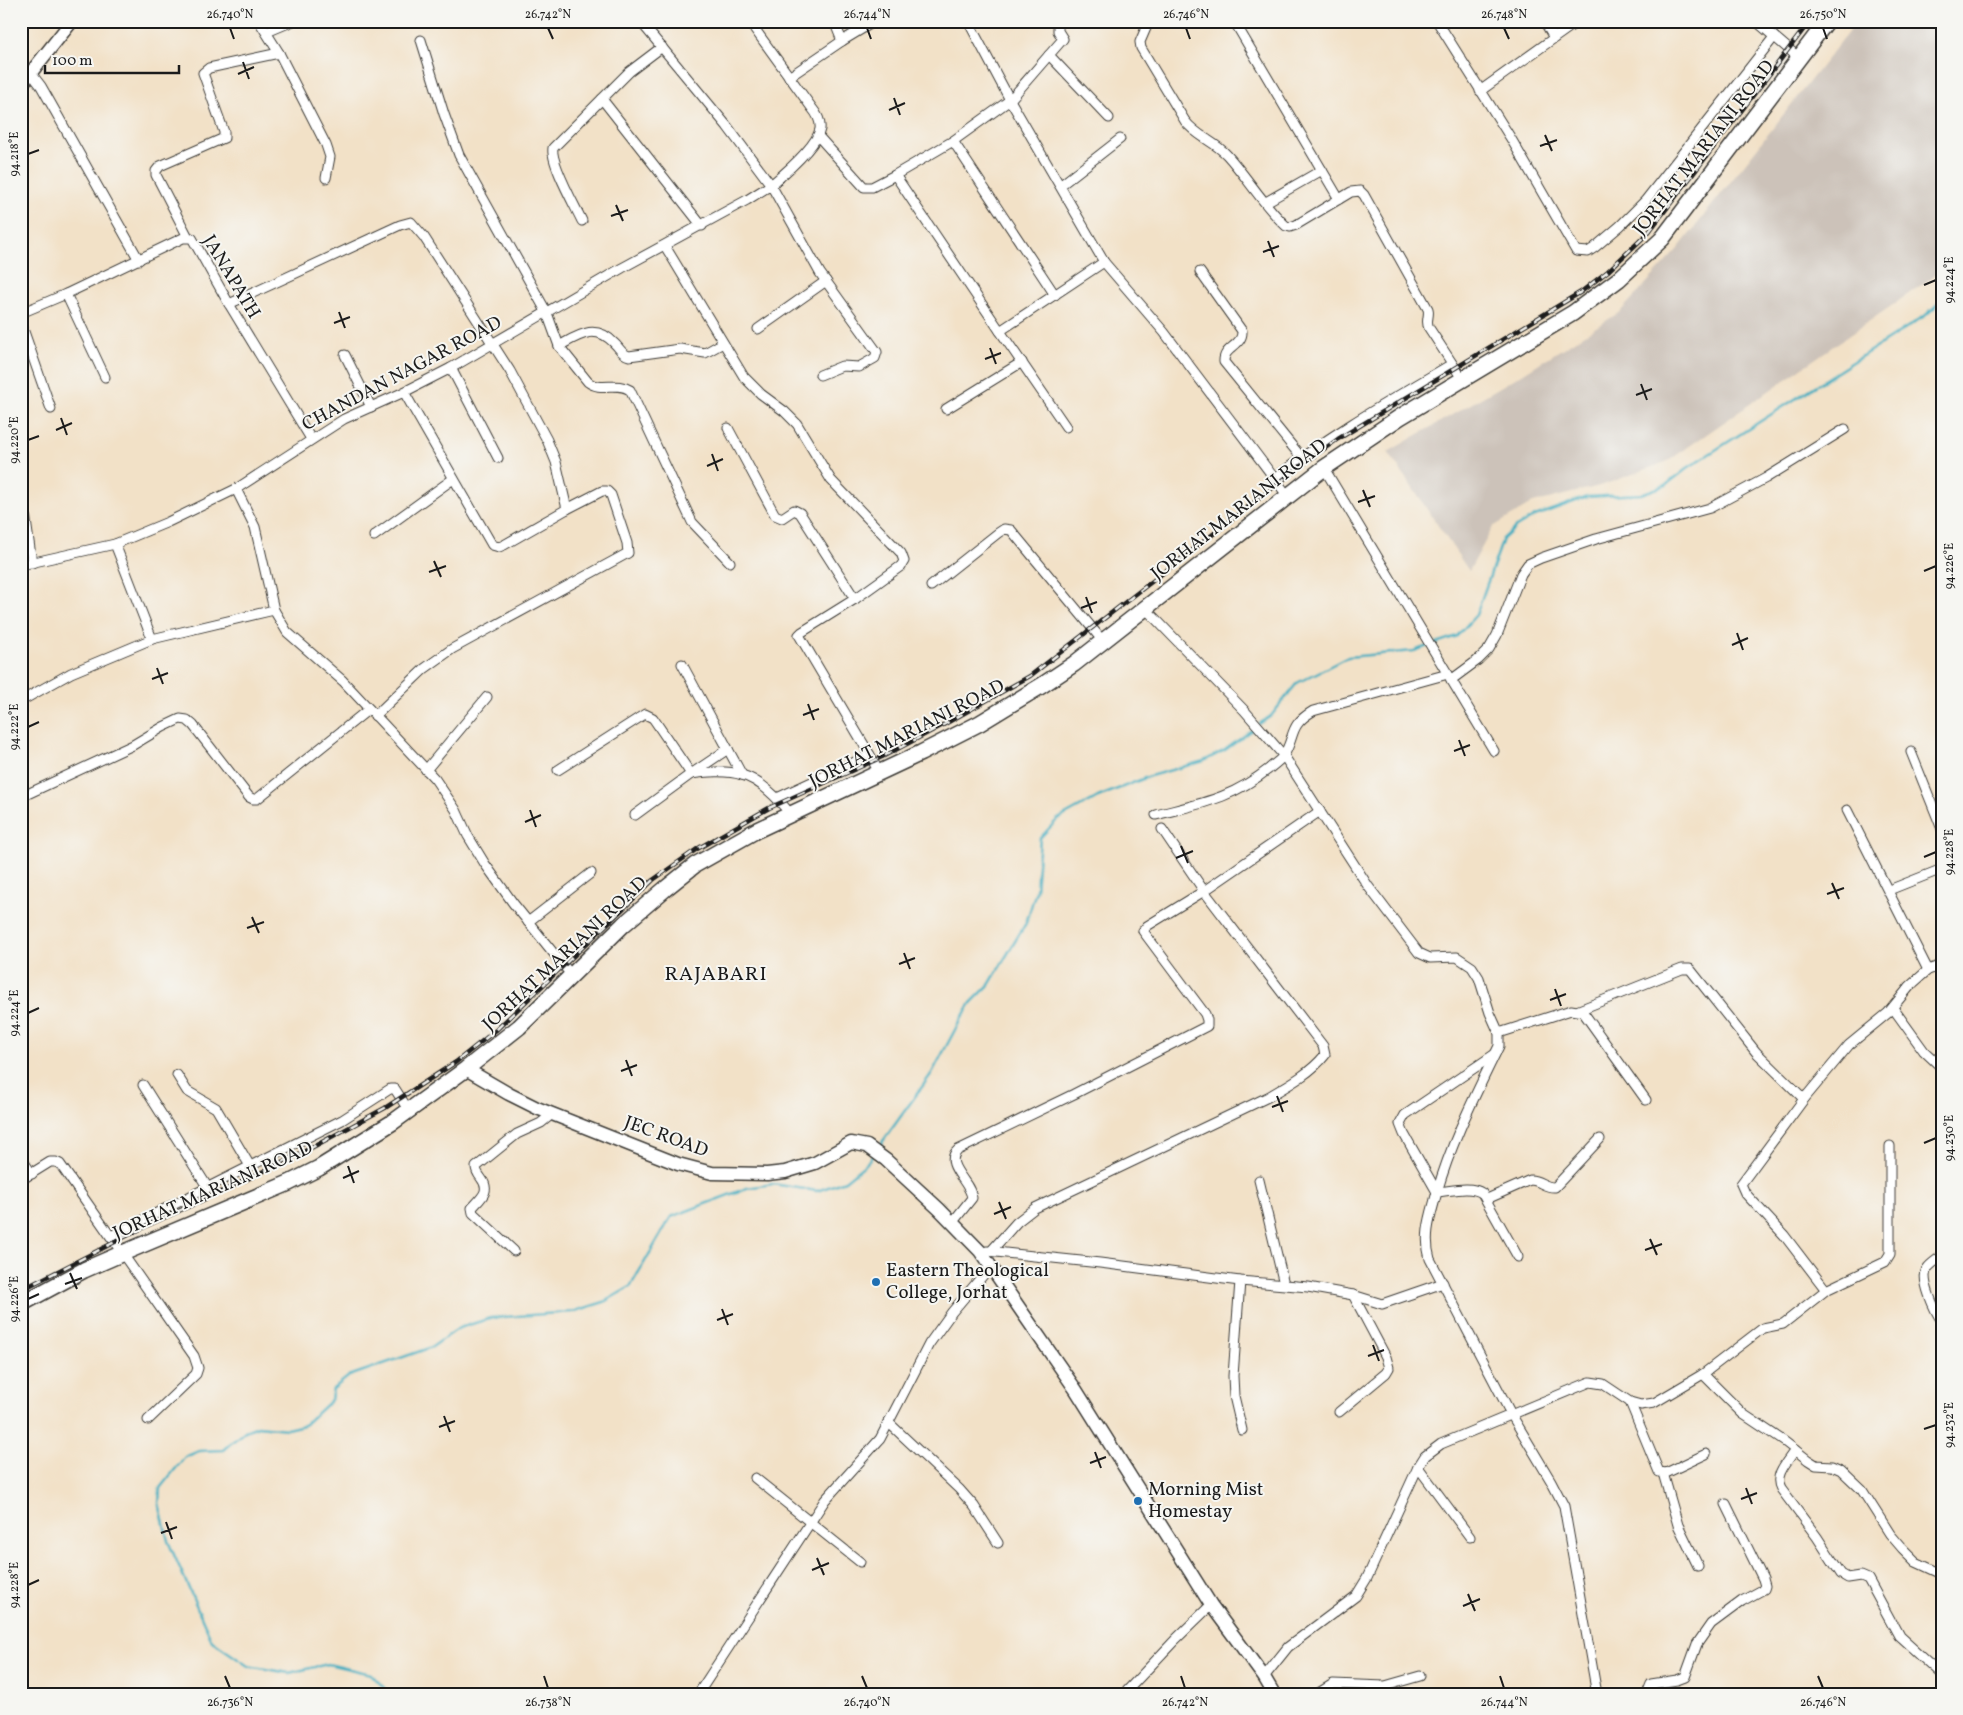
<svg xmlns="http://www.w3.org/2000/svg" width="1963" height="1715" viewBox="0 0 1963 1715" font-family="Vollkorn,serif">
<rect width="100%" height="100%" fill="#f6f6f2"/>
<filter id="ink" filterUnits="userSpaceOnUse"><feTurbulence type="fractalNoise" baseFrequency=".02" numOctaves="2"/><feDisplacementMap in="SourceGraphic" scale="10" xChannelSelector="R" yChannelSelector="G"/><feConvolveMatrix kernelMatrix="1 2 1 2 8 2 1 2 1" color-interpolation-filters="sRGB"/></filter>
<filter id="wash" filterUnits="userSpaceOnUse"><feTurbulence type="fractalNoise" baseFrequency=".0096" numOctaves="4" result="noise"/><feDisplacementMap in="SourceGraphic" scale="20" xChannelSelector="R" yChannelSelector="G"/><feGaussianBlur stdDeviation="1.12" result="paint"/><feColorMatrix in="noise" values="0 0 0 0 0 0 0 0 0 0 0 0 0 0 0 0 0 1.4 0 .05"/><feComposite in="paint" operator="in"/></filter>
<g filter="url(#wash)">
<rect width="100%" height="100%" fill="#f2e1c7"/>
<!-- industrial -->
<path fill="#ccc2b9" d="M 1857,21 L 1942,21 L 1942,267 L 1930,279 L 1668,461 L 1603,485 L 1533,503 L 1493,527 L 1469,571 L 1388,452 L 1519,376 L 1620,312 L 1677,250 Z"/>
<g fill="none" stroke-linecap="round" stroke-linejoin="round">
<!-- stream -->
<g stroke="#42aec1" stroke-width="2.5">
<path d="M 1433,644 L 1457,636 L 1476,615 L 1503,539 L 1516,527 L 1535,516 L 1587,497 L 1641,494 L 1666,485 L 1689,467 L 1926,315 L 1942,300"/>
<path d="M 1259,724 L 1271,716 L 1297,683 L 1348,657 L 1414,651 L 1428,646"/>
<path d="M 878,1148 L 932,1073 L 957,1026 L 971,1003 L 989,985 L 1026,923 L 1036,891 L 1040,838 L 1058,819 L 1098,797 L 1150,776 L 1204,761 L 1225,750 L 1255,728"/>
<path d="M 390,1694 L 371,1674 L 328,1664 L 289,1673 L 248,1666 L 212,1641 L 168,1541 L 159,1503 L 160,1488 L 185,1457 L 199,1451 L 223,1450 L 245,1431 L 258,1426 L 287,1429 L 304,1425 L 331,1400 L 333,1389 L 349,1376 L 432,1347 L 459,1328 L 491,1318 L 572,1312 L 604,1302 L 630,1287 L 671,1217 L 747,1188 L 773,1184 L 817,1191 L 845,1181 L 867,1163 L 873,1154"/>
</g>
</g>
</g>
<g filter="url(#ink)">
<g fill="none" stroke-linecap="round" stroke-linejoin="round">
<!-- street casing -->
<g stroke="#3c3a36" stroke-width="11">
<g id="street">
<path d="M 259,21 L 279,53 L 326,145 L 330,157 L 326,178"/>
<path d="M 749,21 L 812,108 C 817,114 821,121 820,129 C 817,146 784,174 771,185 L 820,273 L 877,352 L 875,358 L 859,367 L 842,366 L 820,375"/>
<path d="M 834,21 L 842,41"/>
<path d="M 968,21 L 1010,100 L 1104,262 L 1164,332 L 1287,495"/>
<path d="M 1061,21 L 1058,25 L 1058,31 L 1063,39 L 1049,55 L 1109,118"/>
<path d="M 1149,21 L 1140,42 L 1141,48 L 1185,121 C 1196,136 1214,141 1227,155 C 1247,177 1264,206 1286,226 L 1290,227 L 1296,225 L 1351,192 L 1360,191 L 1364,195 L 1428,309 C 1430,316 1425,321 1429,328 L 1463,380"/>
<path d="M 1234,21 L 1339,199"/>
<path d="M 1437,21 L 1510,137 L 1576,251 L 1588,252 L 1594,248 L 1620,226 L 1645,201 L 1774,37"/>
<path d="M 1544,21 L 1554,38"/>
<path d="M 1756,21 L 1799,58"/>
<path d="M 267,32 L 293,21"/>
<path d="M 421,40 L 444,114 L 459,155 L 547,313 L 559,346 L 588,382 C 601,392 616,381 630,390 L 692,522 L 730,562"/>
<path d="M 31,73 L 41,86 L 139,260"/>
<path d="M 789,77 L 842,41 L 875,21"/>
<path d="M 1480,91 L 1578,21"/>
<path d="M 602,99 L 702,226"/>
<path d="M 818,136 L 864,187 L 872,187 L 895,175 L 1000,331 L 1104,262"/>
<path d="M 953,141 L 1055,295"/>
<path d="M 895,175 L 953,141 L 1010,100 L 1049,55"/>
<path d="M 1061,185 L 1120,139"/>
<path d="M 1266,202 L 1322,170"/>
<path d="M 582,221 C 575,206 550,162 553,148 L 629,72 L 662,47"/>
<path d="M 188,237 L 156,175 L 156,171 L 160,166 L 224,138 L 224,132 L 203,73 L 209,68 L 279,53"/>
<path d="M 665,246 L 744,377 L 761,394 L 784,411 L 797,424 L 831,480 L 901,553 L 904,561 L 901,566 L 855,599"/>
<path d="M 1200,272 L 1242,331 C 1243,346 1223,347 1224,362 L 1301,457"/>
<path d="M 66,294 L 105,377"/>
<path d="M 229,304 L 400,225 L 411,222 L 424,237 L 510,371 L 547,440 L 556,462 L 567,509 L 504,545 L 499,547 L 492,545 L 404,392"/>
<path d="M 21,313 L 66,294 L 183,238 L 192,238 L 229,304 L 311,439"/>
<path d="M 21,323 L 51,409"/>
<path d="M 758,329 L 826,281"/>
<path d="M 1000,331 L 1066,427"/>
<path d="M 559,346 C 579,335 595,323 614,343 C 620,348 621,354 629,356 L 680,349 L 705,353 L 723,343"/>
<path d="M 345,355 L 371,407"/>
<path d="M 451,368 L 498,458"/>
<path d="M 946,409 L 1022,362"/>
<path d="M 728,428 L 775,515 L 782,518 L 794,510 L 800,513 L 855,599 L 802,632 L 799,635 L 870,755 L 879,773"/>
<path d="M 1324,468 L 1494,751"/>
<path d="M 1274,479 C 1330,434 1391,400 1452,364"/>
<path d="M 21,485 L 32,563"/>
<path d="M 374,536 L 453,479"/>
<path d="M 115,544 L 152,639"/>
<path d="M 21,565 L 115,544 L 168,522 L 236,489"/>
<path d="M 931,586 L 998,533 L 1004,529 L 1011,530 L 1102,640"/>
<path d="M 1145,608 L 1244,710 L 1284,756 L 1368,886 L 1419,953 L 1430,958 L 1457,957 L 1472,967 L 1479,978 L 1490,1013 L 1499,1033 L 1499,1046 C 1476,1094 1452,1140 1437,1192 C 1431,1215 1423,1235 1430,1259 L 1511,1414 L 1551,1481 L 1564,1506 L 1597,1694"/>
<path d="M 682,664 L 742,775"/>
<path d="M 1451,680 L 1478,660 L 1489,649 L 1497,635 L 1521,574 L 1528,564 L 1541,558 L 1596,539 L 1710,508 L 1766,478 L 1845,429"/>
<path d="M 21,701 L 71,673 L 152,639 L 274,610"/>
<path d="M 375,716 L 424,669 L 452,649 L 628,553 L 627,543 L 611,495 L 607,491 L 602,491 L 567,509"/>
<path d="M 1911,752 L 1942,829"/>
<path d="M 426,770 L 487,697"/>
<path d="M 558,770 L 645,714 L 653,718 L 691,774 C 707,772 726,770 742,775 C 760,780 779,799 790,814"/>
<path d="M 21,797 L 133,745 L 163,727 L 180,719 L 187,720 L 193,725 L 249,797 L 253,799 L 257,799 L 369,709"/>
<path d="M 777,798 L 870,755"/>
<path d="M 1847,810 L 1928,970"/>
<path d="M 635,815 L 691,774 L 728,749"/>
<path d="M 1156,815 C 1203,803 1231,799 1270,768 C 1274,764 1281,760 1284,755 C 1296,735 1288,726 1313,711 L 1448,674"/>
<path d="M 1889,890 L 1942,869"/>
<path d="M 528,922 L 591,873"/>
<path d="M 572,976 L 513,903 L 485,864 L 468,836 L 456,810 L 435,779 L 343,681 L 287,632 L 274,610 L 255,527 L 236,489 L 344,419 L 404,392 L 451,368 L 622,268 L 747,200 L 771,185 L 727,126 L 640,21"/>
<path d="M 1893,1008 L 1924,1051 L 1942,1068"/>
<path d="M 1579,1010 L 1682,969 L 1690,969 L 1756,1052 L 1804,1099"/>
<path d="M 1499,1033 L 1571,1010 L 1583,1012 L 1646,1100"/>
<path d="M 1495,1054 L 1405,1115 L 1400,1124 L 1404,1134 L 1437,1192 C 1451,1191 1470,1185 1482,1193 L 1518,1257"/>
<path d="M 177,1075 L 187,1091 L 216,1108 L 250,1166"/>
<path d="M 143,1085 L 208,1188"/>
<path d="M 21,1158 L 32,1174"/>
<path d="M 21,1180 L 50,1162 L 56,1162 L 60,1164 L 194,1356 L 198,1368 L 196,1374 L 148,1420"/>
<path d="M 1259,1180 L 1284,1284"/>
<path d="M 1487,1199 L 1530,1180 C 1540,1180 1545,1188 1555,1187 L 1600,1139"/>
<path d="M 952,1223 L 972,1198 C 971,1182 942,1164 958,1150 L 1074,1094 L 1207,1026 L 1207,1020 L 1205,1014 L 1143,931 L 1147,926 L 1204,891 L 1320,811"/>
<path d="M 111,1236 L 342,1120 L 390,1089 L 395,1089 L 409,1111"/>
<path d="M 992,1250 L 1017,1222 L 1035,1208 L 1268,1097 C 1287,1086 1311,1073 1325,1055 L 1323,1046 L 1204,891 L 1162,829"/>
<path d="M 514,1251 L 473,1213 L 472,1208 C 482,1197 491,1191 481,1178 C 478,1174 476,1171 476,1167 L 517,1134 L 541,1123 L 552,1114"/>
<path d="M 987,1251 L 1100,1263 L 1240,1281 L 1308,1287 L 1353,1295 L 1382,1304 L 1443,1283"/>
<path d="M 1942,1256 C 1937,1260 1930,1264 1927,1269 C 1920,1280 1935,1311 1942,1321"/>
<path d="M 1240,1281 L 1233,1376 L 1234,1396 L 1242,1430"/>
<path d="M 1826,1290 L 1784,1235 L 1745,1193 L 1741,1184 L 1804,1099 L 1849,1045 L 1888,1013 L 1910,986 L 1928,970 L 1942,965"/>
<path d="M 1703,1374 L 1743,1414 L 1785,1442 L 1808,1460 L 1816,1465 L 1832,1466 L 1841,1470 L 1862,1490 L 1890,1534 L 1902,1548 L 1916,1562 L 1942,1574"/>
<path d="M 1630,1402 L 1659,1472 L 1666,1473 L 1706,1454"/>
<path d="M 1339,1412 L 1386,1373 L 1389,1368 L 1386,1357 L 1353,1295"/>
<path d="M 888,1422 L 959,1489 L 974,1506 L 998,1543"/>
<path d="M 1795,1450 C 1788,1461 1773,1475 1781,1489 L 1817,1537 L 1841,1574 L 1848,1578 L 1861,1576 L 1868,1579 L 1899,1636 L 1942,1675"/>
<path d="M 1418,1467 L 1470,1537"/>
<path d="M 1663,1473 L 1678,1525 L 1698,1566"/>
<path d="M 755,1478 L 860,1562"/>
<path d="M 1264,1677 L 1288,1647 L 1356,1596 L 1367,1578 L 1418,1467 L 1425,1456 L 1441,1444 L 1590,1382 L 1603,1384 L 1630,1402 L 1641,1405 L 1654,1403 L 1703,1374 L 1763,1328 L 1783,1324 L 1826,1290 L 1885,1262 L 1890,1254 L 1890,1146"/>
<path d="M 698,1694 L 825,1500 L 880,1439 L 929,1344 L 952,1312 L 990,1267"/>
<path d="M 1124,1694 L 1175,1640 L 1211,1605"/>
<path d="M 1317,1694 L 1333,1684 L 1385,1686 L 1420,1676"/>
<path d="M 1647,1694 L 1651,1684 L 1677,1680 L 1685,1677 L 1697,1644 L 1711,1624 L 1742,1601 L 1764,1589 L 1765,1586 L 1763,1579 L 1726,1504"/>
</g>
</g>
<!-- secondary casing -->
<g stroke="#3c3a36" stroke-width="15">
<g id="secondary">
<path d="M 21,85 L 72,21"/>
<path d="M 466,1069 L 509,1094 L 537,1108 L 678,1164 L 712,1173 L 767,1174 L 785,1172 L 815,1163 L 851,1143 L 867,1146 L 886,1160 L 939,1209 L 980,1251 L 1076,1390 L 1211,1605 L 1264,1677 L 1274,1694"/>
</g>
</g>
<!-- highway casing -->
<g stroke="#3c3a36" stroke-width="18">
<path id="highway" d="M 21,1304 L 84,1270 L 123,1253 L 289,1183 L 319,1168 L 393,1122 L 466,1069 L 519,1027 L 623,925 L 665,889 L 695,865 L 757,830 L 921,753 L 980,723 L 1041,686 L 1074,664 L 1324,468 L 1400,417 L 1573,313 L 1619,279 L 1662,239 L 1827,21"/>
</g>
<!-- street -->
<use href="#street" stroke="#fff" stroke-width="9"/>
<!-- secondary -->
<use href="#secondary" stroke="#fff" stroke-width="12"/>
<!-- highway -->
<use href="#highway" stroke="#fff" stroke-width="15"/>
<!-- rail casing -->
<g stroke="#1c1c1c" stroke-width="4.5">
<path id="rail" d="M 21,1290 L 148,1225 L 229,1188 L 311,1148 L 385,1108 L 456,1062 L 496,1030 L 653,880 L 697,849 L 769,808 L 882,757 L 943,725 L 1030,676 L 1310,459 L 1338,439 L 1581,292 L 1608,271 L 1648,233 L 1810,21"/>
</g>
<!-- rail -->
<use href="#rail" stroke="#f6f6f2" stroke-width="2.5" stroke-dasharray="8" stroke-linecap="butt"/>
</g>
</g>
<!-- ticks -->
<path fill="none" stroke="#1c1c1c" stroke-width="2" d="M 230,28 L 234,39M 548,28 L 553,39M 867,28 L 871,39M 1186,28 L 1190,39M 1504,28 L 1509,39M 1823,28 L 1827,39M 243,62 L 249,79M 238,74 L 254,67M 894,98 L 900,115M 889,110 L 905,103M 1545,135 L 1552,151M 1540,146 L 1557,140M 28,154 L 39,150M 616,205 L 623,221M 611,216 L 628,210M 1268,241 L 1274,257M 1263,252 L 1279,246M 1924,285 L 1936,280M 339,312 L 345,328M 334,323 L 350,317M 990,348 L 996,364M 985,359 L 1001,353M 1641,384 L 1647,400M 1636,395 L 1652,389M 61,418 L 67,435M 56,430 L 72,423M 28,440 L 39,436M 712,454 L 718,471M 707,466 L 723,459M 1363,490 L 1370,507M 1358,502 L 1375,496M 434,561 L 441,577M 1924,571 L 1936,566M 429,572 L 446,566M 1086,597 L 1092,613M 1081,608 L 1097,602M 1737,633 L 1743,650M 1732,645 L 1748,638M 157,668 L 163,684M 152,679 L 168,673M 808,704 L 814,720M 803,715 L 819,709M 28,727 L 39,722M 1459,740 L 1465,756M 1454,751 L 1470,745M 530,810 L 536,827M 525,822 L 541,815M 1181,846 L 1188,863M 1924,857 L 1936,852M 1176,858 L 1193,851M 1832,883 L 1839,899M 1827,894 L 1844,888M 252,917 L 259,933M 247,928 L 264,922M 904,953 L 910,969M 899,964 L 915,958M 1555,989 L 1561,1006M 1550,1000 L 1566,994M 28,1013 L 39,1008M 626,1060 L 632,1076M 621,1071 L 637,1065M 1277,1096 L 1283,1112M 1272,1107 L 1288,1101M 1924,1143 L 1936,1138M 348,1166 L 354,1183M 343,1178 L 359,1171M 999,1202 L 1006,1219M 994,1214 L 1011,1207M 1650,1239 L 1657,1255M 1645,1250 L 1662,1244M 70,1273 L 77,1289M 65,1284 L 82,1278M 28,1299 L 39,1294M 722,1309 L 728,1325M 717,1320 L 733,1314M 1373,1345 L 1379,1361M 1368,1356 L 1384,1350M 444,1416 L 450,1432M 439,1427 L 455,1421M 1924,1429 L 1936,1425M 1095,1452 L 1101,1468M 1090,1463 L 1106,1457M 1746,1488 L 1752,1504M 1741,1499 L 1757,1493M 166,1522 L 172,1539M 161,1533 L 177,1527M 817,1558 L 824,1575M 812,1570 L 829,1563M 28,1585 L 39,1580M 1468,1594 L 1475,1611M 1463,1606 L 1480,1599M 225,1676 L 230,1688M 544,1676 L 548,1688M 862,1676 L 867,1688M 1181,1676 L 1185,1688M 1500,1676 L 1504,1688M 1818,1676 L 1823,1688"/>
<!-- markers -->
<g fill="#1f6fb2" stroke="#f6f6f2" stroke-width="2">
<circle cx="876" cy="1282" r="5"/>
<circle cx="1138" cy="1501" r="5"/>
</g>
<g text-anchor="middle" dominant-baseline="central" stroke-width="4" stroke-linejoin="round" paint-order="stroke">
<!-- street labels -->
<g font-size="19" fill="#1c1c1c" stroke="#f6f6f2">
<text transform="translate(1704 148) rotate(-52)">JORHAT MARIANI ROAD</text>
<text transform="translate(231 277) rotate(59)">JANAPATH</text>
<text transform="translate(402 374) rotate(-28)">CHANDAN NAGAR ROAD</text>
<text transform="translate(1239 510) rotate(-38)">JORHAT MARIANI ROAD</text>
<text transform="translate(907 734) rotate(-27)">JORHAT MARIANI ROAD</text>
<text transform="translate(565 954) rotate(-43)">JORHAT MARIANI ROAD</text>
<text transform="translate(666 1137) rotate(20)">JEC ROAD</text>
<text transform="translate(213 1191) rotate(-24)">JORHAT MARIANI ROAD</text>
</g>
<!-- poi labels -->
<g font-size="19" fill="#1c1c1c" stroke="#f6f6f2" text-anchor="start">
<text x="886" y="1271">Eastern Theological<tspan x="886" dy="22">College, Jorhat</tspan></text>
<text x="1148" y="1490">Morning Mist<tspan x="1148" dy="22">Homestay</tspan></text>
</g>
<!-- neighbourhood labels -->
<g font-size="20" letter-spacing="1" fill="#1c1c1c" stroke="#f6f6f2">
<text x="716" y="975">RAJABARI</text>
</g>
</g>
<!-- margin -->
<rect width="1963" height="1715" fill="none" stroke="#f6f6f2" stroke-width="55"/>
<!-- scale -->
<path d="M45 65v8h134v-8" fill="none" stroke="#1c1c1c" stroke-width="2.5"/>
<text x="52" y="65" font-size="15" fill="#1c1c1c" stroke="#f6f6f2" stroke-width="4" paint-order="stroke">100 m</text>
<rect x="28" y="28" width="1908" height="1660" fill="none" stroke="#1c1c1c" stroke-width="2"/>
<g font-size="12" text-anchor="middle" fill="#1c1c1c">
<text x="230" y="18">26.740°N</text>
<text x="548" y="18">26.742°N</text>
<text x="867" y="18">26.744°N</text>
<text x="1186" y="18">26.746°N</text>
<text x="1504" y="18">26.748°N</text>
<text x="1823" y="18">26.750°N</text>
<text transform="translate(14 154) rotate(-90)" y="4">94.218°E</text>
<text transform="translate(1949 280) rotate(-90)" y="4">94.224°E</text>
<text transform="translate(14 440) rotate(-90)" y="4">94.220°E</text>
<text transform="translate(1949 566) rotate(-90)" y="4">94.226°E</text>
<text transform="translate(14 727) rotate(-90)" y="4">94.222°E</text>
<text transform="translate(1949 852) rotate(-90)" y="4">94.228°E</text>
<text transform="translate(14 1013) rotate(-90)" y="4">94.224°E</text>
<text transform="translate(1949 1138) rotate(-90)" y="4">94.230°E</text>
<text transform="translate(14 1299) rotate(-90)" y="4">94.226°E</text>
<text transform="translate(1949 1425) rotate(-90)" y="4">94.232°E</text>
<text transform="translate(14 1585) rotate(-90)" y="4">94.228°E</text>
<text x="230" y="1706">26.736°N</text>
<text x="548" y="1706">26.738°N</text>
<text x="867" y="1706">26.740°N</text>
<text x="1185" y="1706">26.742°N</text>
<text x="1504" y="1706">26.744°N</text>
<text x="1823" y="1706">26.746°N</text>
</g>
</svg>
